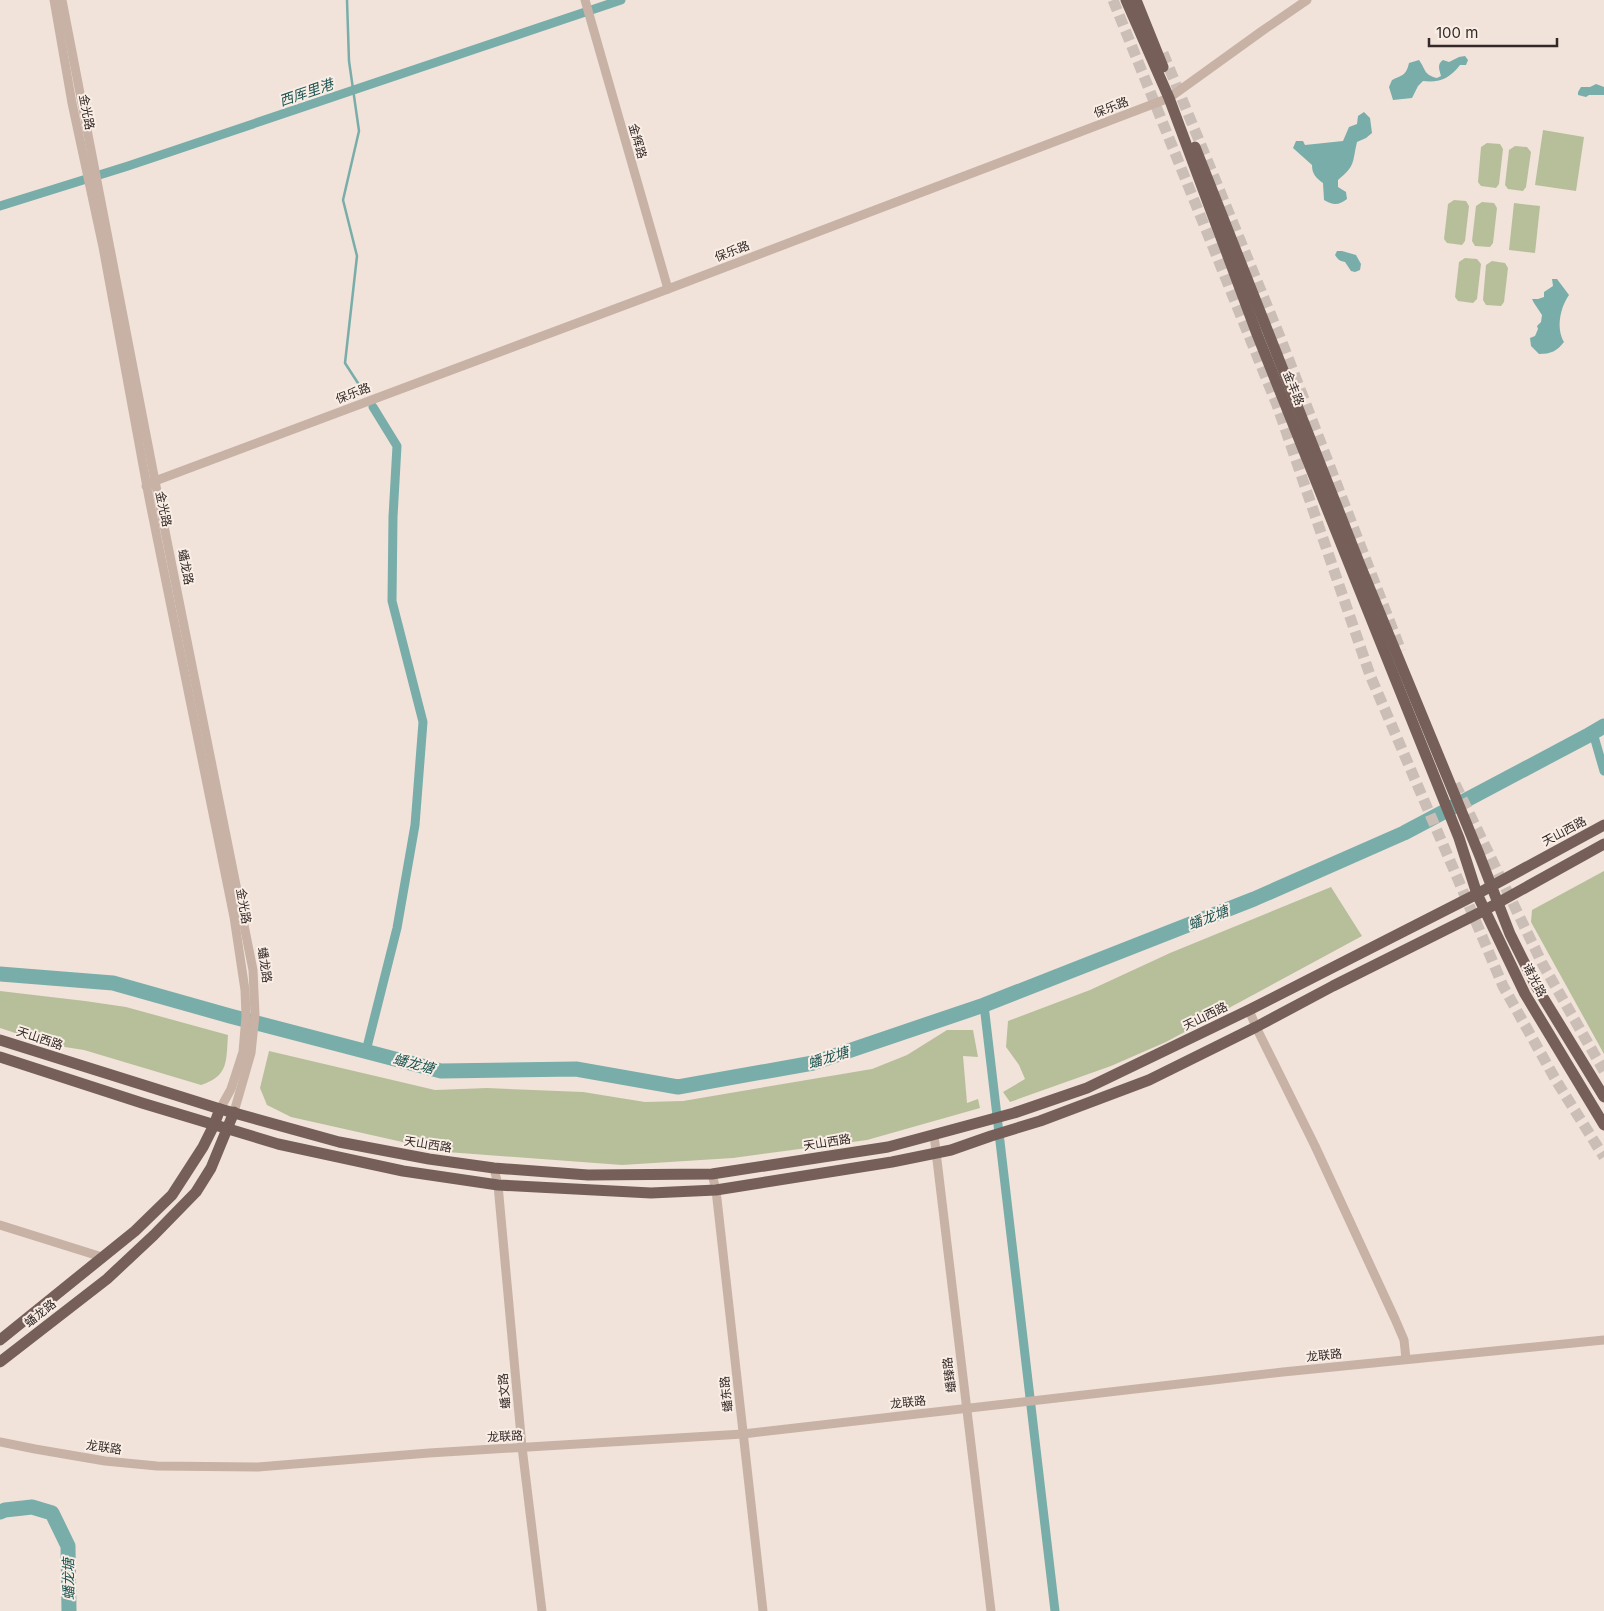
<svg xmlns="http://www.w3.org/2000/svg" width="1604" height="1611" viewBox="0 0 1604 1611" font-family="Inter,'Noto Sans SC',sans-serif">
<rect width="100%" height="100%" fill="#f1e3da"/>
<!-- green -->
<g fill="#b7bf9a">
<path d="M 1543,130 L 1584,137 L 1576,191 L 1535,185 Z"/>
<path d="M 1487,143 L 1500,144 L 1503,149 L 1499,184 L 1496,188 L 1481,186 L 1478,182 L 1481,147 Z"/>
<path d="M 1515,146 L 1527,147 L 1531,152 L 1526,187 L 1523,191 L 1508,189 L 1505,185 L 1509,150 Z"/>
<path d="M 1454,200 L 1466,201 L 1469,206 L 1465,241 L 1462,245 L 1447,243 L 1444,239 L 1448,204 Z"/>
<path d="M 1482,202 L 1494,203 L 1497,208 L 1493,243 L 1490,247 L 1475,246 L 1472,241 L 1476,206 Z"/>
<path d="M 1514,203 L 1540,206 L 1535,253 L 1509,250 Z"/>
<path d="M 1465,258 L 1477,259 L 1481,264 L 1477,299 L 1473,303 L 1458,301 L 1455,297 L 1459,262 Z"/>
<path d="M 1492,261 L 1505,263 L 1508,268 L 1504,302 L 1501,306 L 1486,305 L 1483,300 L 1486,265 Z"/>
<path d="M 1604,871 L 1604,1054 L 1531,922 L 1532,910 Z"/>
<path d="M 1331,887 L 1362,936 L 1166,1042 L 1111,1066 L 1010,1102 L 1003,1092 L 1025,1079 L 1019,1065 L 1006,1047 L 1008,1021 L 1090,990 L 1170,953 Z"/>
<path d="M 0,991 L 85,1001 L 126,1007 L 228,1035 C 226,1061 229,1076 201,1085 L 84,1050 L 52,1045 L 0,1028 Z"/>
<path d="M 947,1030 L 973,1030 L 978,1057 L 963,1056 L 967,1103 L 978,1099 L 980,1108 L 867,1140 L 733,1158 L 622,1165 L 447,1152 L 291,1117 L 267,1105 L 260,1088 L 269,1051 L 435,1090 L 487,1088 L 583,1092 L 645,1102 L 683,1101 L 872,1069 L 907,1055 Z"/>
</g>
<!-- water -->
<g fill="#79ada9">
<path d="M 1465,56 L 1468,60 L 1466,65 L 1460,65 C 1450,78 1440,83 1423,81 L 1418,86 L 1412,98 L 1393,100 L 1389,87 L 1392,80 C 1402,75 1406,76 1409,63 L 1419,60 C 1426,70 1424,75 1437,78 L 1441,76 C 1439,69 1437,64 1443,60 L 1449,62 L 1459,57 Z"/>
<path d="M 1596,84 L 1604,87 L 1604,95 L 1589,95 L 1586,97 L 1578,95 L 1578,92 L 1581,87 L 1590,87 Z"/>
<path d="M 1364,112 L 1370,118 L 1372,133 L 1366,138 L 1357,142 C 1352,163 1356,165 1338,180 L 1338,187 L 1346,192 L 1347,199 C 1338,206 1333,205 1324,200 L 1323,183 C 1316,178 1312,174 1312,165 L 1293,148 L 1296,141 L 1303,141 L 1305,145 L 1343,141 L 1349,127 L 1357,124 L 1358,116 Z"/>
<path d="M 1337,251 L 1342,251 L 1356,255 L 1361,264 L 1360,270 L 1355,272 L 1351,271 L 1345,262 C 1339,261 1338,259 1335,255 Z"/>
<path d="M 1552,279 L 1557,279 L 1569,295 C 1560,308 1556,328 1564,342 C 1557,351 1551,354 1539,354 L 1531,346 L 1530,338 L 1535,336 L 1538,329 L 1537,326 L 1541,322 L 1542,315 L 1534,303 L 1532,299 L 1538,299 L 1544,297 L 1544,292 L 1553,286 Z"/>
</g>
<g fill="none" stroke-linecap="round" stroke-linejoin="round">
<!-- stream -->
<path stroke="#79ada9" stroke-width="2.5" d="M 347,0 L 349,61 L 359,131 L 343,200 L 357,256 L 345,363 L 365,394"/>
<!-- canal -->
<g stroke="#79ada9" stroke-width="9">
<path d="M 0,206 L 128,166 L 621,0"/>
<path d="M 1593,733 L 1604,771"/>
<path d="M 984,1005 L 1055,1611"/>
<path d="M 366,1051 L 397,928 L 415,825 L 423,722 L 392,601 L 393,517 L 397,446 L 373,407"/>
</g>
<!-- river -->
<g stroke="#79ada9" stroke-width="15">
<path d="M 0,974 L 113,983 L 230,1016 L 441,1071 L 576,1069 L 678,1087 L 813,1063 L 984,1005 L 1254,899 L 1404,833 L 1587,736 L 1604,726"/>
<path d="M 0,1512 L 5,1510 L 32,1507 L 52,1513 L 68,1546 L 69,1611"/>
</g>
<!-- major-tunnel -->
<g stroke="#cbbeb6" stroke-width="11" stroke-dasharray="11 5.5" stroke-linecap="butt">
<path d="M 1113,0 L 1277,405 L 1370,675 L 1457,877 L 1503,986 L 1557,1082 L 1604,1157"/>
<path d="M 1163,53 L 1280,337 L 1401,651"/>
<path d="M 1455,784 L 1542,963 L 1604,1071"/>
</g>
<!-- minor -->
<g stroke="#c8b2a6" stroke-width="9">
<path d="M 54,0 L 72,103 L 103,247 L 149,498 L 234,917 L 245,990 L 246,1016 L 243,1052 L 231,1089 L 220,1109"/>
<path d="M 62,0 L 155,481 L 253,970 L 255,1015 L 251,1053 L 234,1112"/>
<path d="M 585,0 L 668,289"/>
<path d="M 146,486 L 155,481 L 668,289 L 1169,98 L 1262,31 L 1307,0"/>
<path d="M 1249,1010 L 1256,1027 L 1315,1146 L 1395,1319 L 1404,1340 L 1406,1359"/>
<path d="M 934,1135 L 991,1611"/>
<path d="M 494,1168 L 498,1185 L 522,1447 L 542,1611"/>
<path d="M 712,1174 L 716,1190 L 763,1611"/>
<path d="M 0,1225 L 102,1257"/>
<path d="M 0,1442 L 35,1449 L 105,1461 L 157,1466 L 258,1467 L 429,1453 L 743,1434 L 1283,1372 L 1604,1340"/>
</g>
<!-- major -->
<g stroke="#765f58" stroke-width="11">
<path d="M 1126,0 L 1169,98 L 1257,334 L 1459,838 L 1477,894 L 1525,994 L 1604,1125"/>
<path d="M 1136,0 L 1163,67"/>
<path d="M 1195,147 L 1360,565 L 1479,854 L 1510,934 L 1536,986 L 1604,1097"/>
<path d="M 0,1040 L 220,1109 L 339,1142 L 429,1159 L 494,1168 L 588,1175 L 712,1174 L 888,1147 L 1014,1113 L 1087,1088 L 1249,1010 L 1477,894 L 1604,825"/>
<path d="M 0,1057 L 142,1103 L 278,1144 L 403,1171 L 498,1185 L 651,1193 L 716,1190 L 892,1162 L 951,1150 L 991,1136 L 1040,1121 L 1149,1080 L 1256,1027 L 1333,986 L 1485,910 L 1604,844"/>
<path d="M 0,1340 L 135,1231 L 172,1195 L 203,1147 L 214,1125 L 220,1109"/>
<path d="M 0,1362 L 107,1279 L 154,1235 L 196,1192 L 211,1168 L 234,1112"/>
</g>
</g>
<g text-anchor="middle" dominant-baseline="central" stroke-width="4" stroke-linejoin="round" paint-order="stroke">
<!-- street labels -->
<g font-size="12" fill="#352927" stroke="#f9eee6">
<text transform="translate(1111 107) rotate(-21)">保乐路</text>
<text transform="translate(87 112) rotate(79)">金光路</text>
<text transform="translate(638 141) rotate(74)">金辉路</text>
<text transform="translate(732 251) rotate(-21)">保乐路</text>
<text transform="translate(1294 388) rotate(68)">金丰路</text>
<text transform="translate(353 393) rotate(-21)">保乐路</text>
<text transform="translate(164 509) rotate(78)">金光路</text>
<text transform="translate(186 567) rotate(79)">蟠龙路</text>
<text transform="translate(1564 831) rotate(-28)">天山西路</text>
<text transform="translate(244 906) rotate(80)">金光路</text>
<text transform="translate(265 965) rotate(82)">蟠龙路</text>
<text transform="translate(1535 980) rotate(63)">诸光路</text>
<text transform="translate(1205 1016) rotate(-26)">天山西路</text>
<text transform="translate(40 1038) rotate(18)">天山西路</text>
<text transform="translate(827 1142) rotate(-9)">天山西路</text>
<text transform="translate(428 1144) rotate(9)">天山西路</text>
<text transform="translate(40 1313) rotate(-38)">蟠龙路</text>
<text transform="translate(1324 1355) rotate(-6)">龙联路</text>
<text transform="translate(949 1375) rotate(-97)">蟠臻路</text>
<text transform="translate(504 1391) rotate(-95)">蟠文路</text>
<text transform="translate(726 1394) rotate(-96)">蟠东路</text>
<text transform="translate(908 1402) rotate(-6)">龙联路</text>
<text transform="translate(505 1436) rotate(-3)">龙联路</text>
<text transform="translate(104 1447) rotate(8)">龙联路</text>
</g>
<!-- water labels -->
<g font-size="14" font-style="italic" fill="#1d5552" stroke="#f9eee6">
<text transform="translate(306 92) rotate(-19)">西厍里港</text>
<text transform="translate(1208 917) rotate(-21)">蟠龙塘</text>
<text transform="translate(828 1057) rotate(-17)">蟠龙塘</text>
<text transform="translate(414 1063) rotate(15)">蟠龙塘</text>
<text transform="translate(68 1579) rotate(-91)">蟠龙塘</text>
</g>
</g>
<!-- scale -->
<path d="M1429 38v8h128v-8" fill="none" stroke="#352927" stroke-width="2.5"/>
<text x="1436" y="38" font-size="15" fill="#352927" stroke="#f9eee6" stroke-width="4" paint-order="stroke">100 m</text>
</svg>
